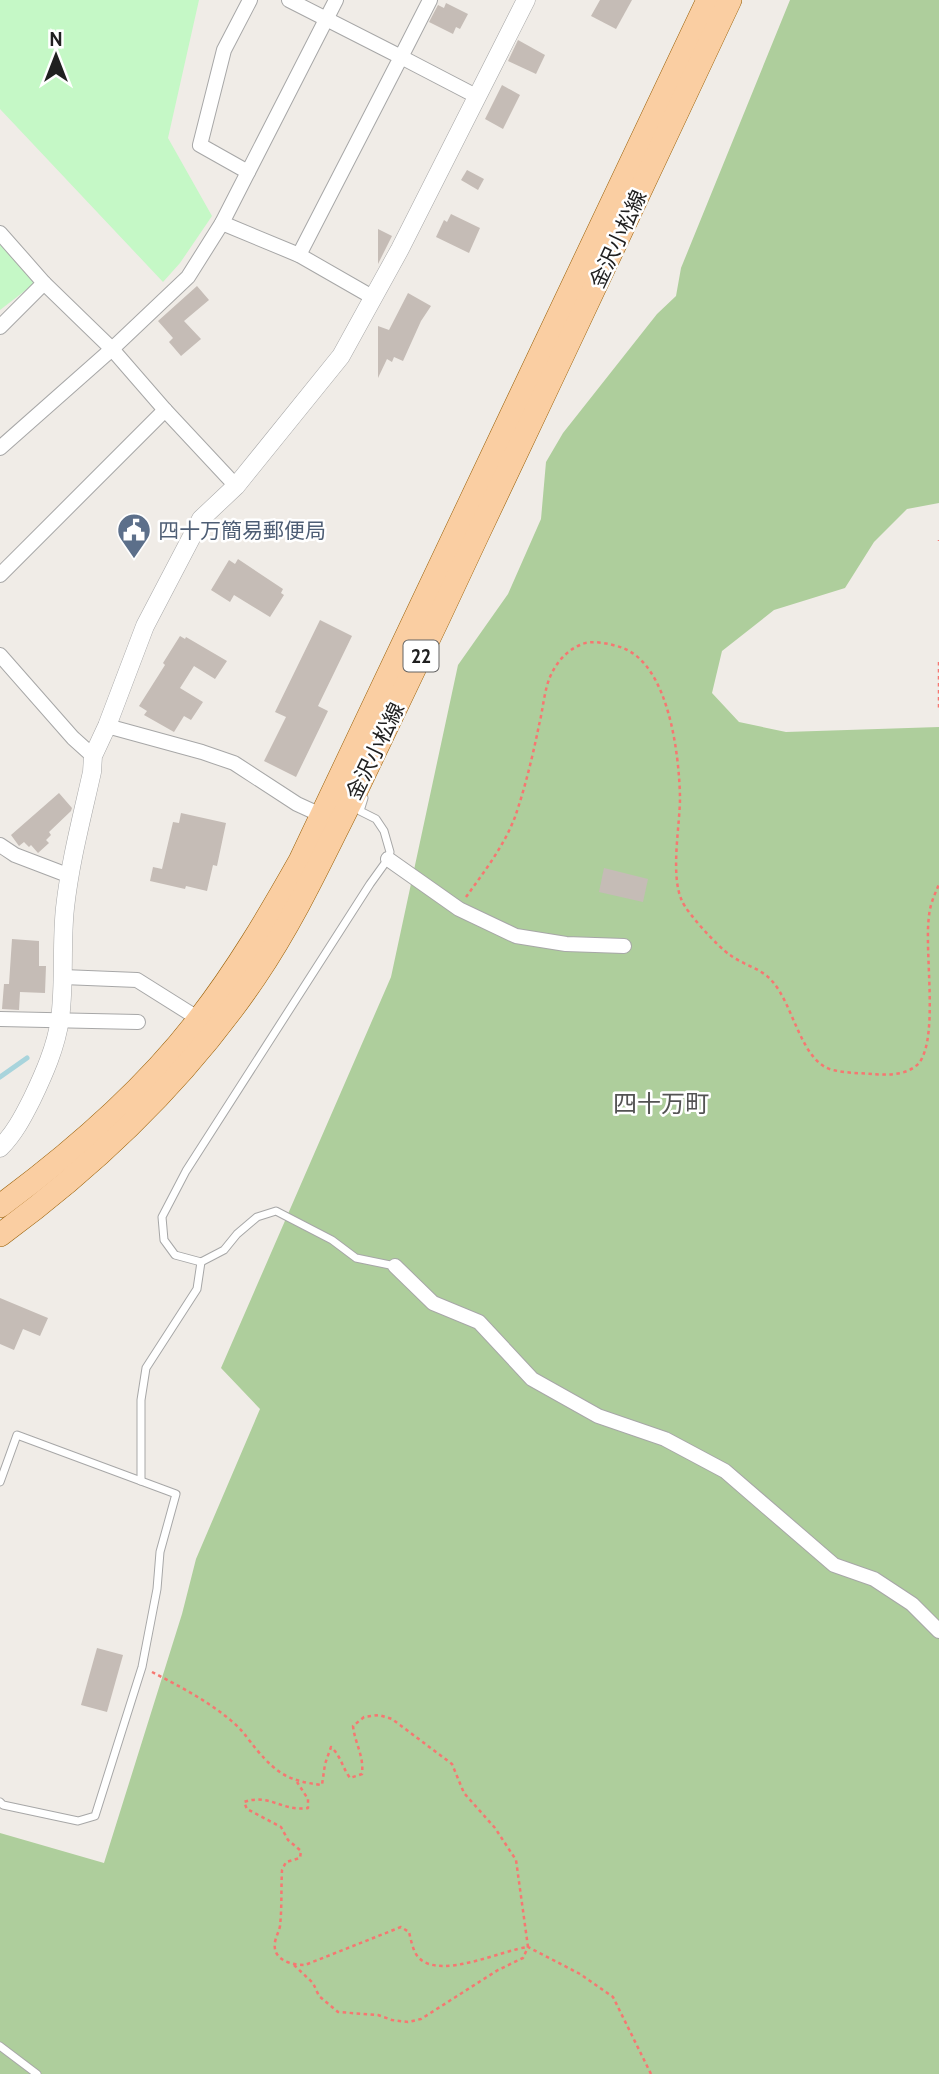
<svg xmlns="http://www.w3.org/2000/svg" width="939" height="2074" viewBox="0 0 939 2074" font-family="Cabin,'Noto Sans JP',sans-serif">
<rect width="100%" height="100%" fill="#f0ece7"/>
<!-- forest -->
<path fill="#aece9c" d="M 790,0 L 939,0 L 939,503 L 907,509 L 874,542 L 845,588 L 774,610 L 722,651 L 712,693 L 739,722 L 786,732 L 939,727 L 939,2074 L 0,2074 L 0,1833 L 104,1863 L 182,1614 L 196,1559 L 260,1409 L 221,1368 L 391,977 L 458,665 L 508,594 L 541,519 L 546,462 L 563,433 L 657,314 L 676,296 L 681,268 Z"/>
<!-- park -->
<g fill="#c5f8c6">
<path d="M 0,0 L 199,0 L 168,138 L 212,216 L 180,263 L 163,282 L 0,109 Z"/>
<path d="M 0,244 L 35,283 L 0,310 Z"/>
</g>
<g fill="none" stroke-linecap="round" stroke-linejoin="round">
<!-- stream -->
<path stroke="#a8d4dc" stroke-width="5" d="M 0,1077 L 27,1058"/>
</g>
<!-- building -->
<g fill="#c5bcb6">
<path d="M 600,0 L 632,0 L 616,29 L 591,16 Z"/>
<path d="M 446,3 L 468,14 L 460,29 L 456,27 L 453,34 L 429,22 L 438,5 L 444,8 Z"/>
<path d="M 518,40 L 545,55 L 536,74 L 508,61 Z"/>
<path d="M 502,85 L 520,95 L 503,129 L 485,119 Z"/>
<path d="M 467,170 L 484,179 L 478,190 L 461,180 Z"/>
<path d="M 451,214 L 480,228 L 469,253 L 436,237 L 444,220 L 447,222 Z"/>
<path d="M 378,229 L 392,236 L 378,264 Z"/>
<path d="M 197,286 L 209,300 L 184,321 L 201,339 L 181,356 L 169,342 L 173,338 L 158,321 Z"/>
<path d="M 408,293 L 431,306 L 421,321 L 403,361 L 394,357 L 392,362 L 387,359 L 378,378 L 378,326 L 389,330 Z"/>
<path d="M 238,559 L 283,589 L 281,593 L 284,595 L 270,617 L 234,595 L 230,602 L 211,590 L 229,560 L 235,564 Z"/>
<path d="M 320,620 L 352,636 L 318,706 L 328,711 L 296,777 L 264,761 L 286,717 L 275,712 Z"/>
<path d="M 180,636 L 185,639 L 186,637 L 227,661 L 215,679 L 194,666 L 180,688 L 203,702 L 191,720 L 184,716 L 174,732 L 144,715 L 147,711 L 139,706 L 165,665 L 163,663 Z"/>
<path d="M 59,793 L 72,808 L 71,811 L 49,832 L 51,835 L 46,840 L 49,843 L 38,853 L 31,845 L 29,847 L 24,842 L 19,846 L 11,835 Z"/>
<path d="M 181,813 L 226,823 L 217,866 L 213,865 L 207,891 L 186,886 L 185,889 L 150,881 L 153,867 L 162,869 L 173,822 L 179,823 Z"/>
<path d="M 604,868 L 648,879 L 643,902 L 599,892 Z"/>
<path d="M 12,939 L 39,941 L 39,966 L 46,966 L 45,993 L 20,992 L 19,1010 L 2,1009 L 4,984 L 9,984 Z"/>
<path d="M 0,1298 L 48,1318 L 40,1336 L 23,1329 L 14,1350 L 0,1344 Z"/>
<path d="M 97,1648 L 123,1655 L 107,1712 L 81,1705 Z"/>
</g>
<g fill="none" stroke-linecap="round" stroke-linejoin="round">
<!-- service casing -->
<g stroke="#a7a7a7" stroke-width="9">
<g id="service">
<path d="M 364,798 L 360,811 L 376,819 L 384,831 L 390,852 L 388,859 L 370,884 L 186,1171 L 162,1217 L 164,1240 L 175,1255 L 201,1262 L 224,1250 L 237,1234 L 257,1217 L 276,1211 L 332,1240 L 356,1258 L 395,1266"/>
<path d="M 141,1481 L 141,1400 L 146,1368 L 197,1289 L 201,1262"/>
<path d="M 0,1482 L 17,1435 L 176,1494 L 160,1552 L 157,1589 L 142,1667 L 95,1816 L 78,1821 L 3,1805 L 0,1802"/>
<path d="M 0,2046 L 37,2074"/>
</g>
</g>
<!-- minor casing -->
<g stroke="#a7a7a7" stroke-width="16">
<g id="minor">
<path d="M 289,0 L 401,57 L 299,255"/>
<path d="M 430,0 L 401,57 L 476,96"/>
<path d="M 248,172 L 200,145 L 224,50 L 250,0"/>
<path d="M 222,223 L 299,255 L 374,298"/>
<path d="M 0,233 L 44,283 L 112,349 L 165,410 L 236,486"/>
<path d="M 0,327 L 44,283"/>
<path d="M 0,448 L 112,349 L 188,277 L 222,223 L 336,0"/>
<path d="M 0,575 L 165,410"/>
<path d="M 0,655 L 73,738 L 93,756"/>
<path d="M 107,726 L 202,752 L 234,763 L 297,804 L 321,815"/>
<path d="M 0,845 L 15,855 L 70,876"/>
<path d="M 388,859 L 459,909 L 516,936 L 566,944 L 624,946"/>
<path d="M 63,977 L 137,980 L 199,1019"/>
<path d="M 0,1019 L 138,1022"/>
<path d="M 395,1266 L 433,1303 L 479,1322 L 532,1379 L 598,1416 L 665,1439 L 725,1471 L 834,1565 L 874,1579 L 912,1604 L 939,1631"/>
</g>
</g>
<!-- tertiary casing -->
<g stroke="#a7a7a7" stroke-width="19">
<path id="tertiary" d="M 0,1148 C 14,1134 23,1117 32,1099 C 44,1074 56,1047 60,1019 C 65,982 61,945 65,908 C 70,862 82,817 92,772 L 93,756 L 107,726 L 145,626 L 201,519 L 236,486 L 341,356 L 400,249 L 526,0"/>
</g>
<!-- primary casing -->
<g stroke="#985e04" stroke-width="24">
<g id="primary">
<path d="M 0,1206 C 73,1152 144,1091 199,1019 C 237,970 269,916 300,861 L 708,0"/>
<path d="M 0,1235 C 98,1163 187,1077 255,977 C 295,918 324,854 356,791 C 397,706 438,620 478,534 C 562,356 647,179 730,0"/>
</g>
</g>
<!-- path -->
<g stroke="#f67771" stroke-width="2.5" stroke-dasharray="3.5 3.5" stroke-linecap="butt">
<path d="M 939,540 L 939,541"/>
<path d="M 939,662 L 939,708"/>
<path d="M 466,897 C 484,872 504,846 515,817 C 525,788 533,755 539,725 C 543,710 544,691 550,677 C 556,663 566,651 580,645 C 592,639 611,644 623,648 C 669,666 679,754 680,797 C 680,826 670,875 682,901 C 687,913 719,948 730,955 C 743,965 761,968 772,981 C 794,1005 801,1063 833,1070 C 845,1073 859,1073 872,1074 C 887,1075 907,1076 919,1063 C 939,1037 924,951 929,916 C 930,904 935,894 939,884"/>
<path d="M 152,1672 C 181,1687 210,1702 235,1724 C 244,1732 250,1742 257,1750 C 278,1775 290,1781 322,1785 L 325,1764 L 331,1747 C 341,1756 342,1767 350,1778 L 362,1774 C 364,1755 355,1744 353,1726 L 364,1717 L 379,1715 L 392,1719 L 452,1764 L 464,1793 L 495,1828 L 516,1860 L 528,1947 C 502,1950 441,1980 419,1958 C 413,1952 411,1940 409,1932 L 401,1927 L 305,1965 C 291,1965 272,1960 275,1942 C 276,1936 279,1932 280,1926 C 282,1908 281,1889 282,1870 L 286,1862 L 300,1858 L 301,1851 L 288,1840 L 281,1827 L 247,1809 L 244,1802 C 269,1793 283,1812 308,1808 L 308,1799 L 297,1782"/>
<path d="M 294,1965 L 313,1983 L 319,1996 L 338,2012 L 378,2015 L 392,2020 L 408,2022 L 421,2019 L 498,1970 L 523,1958 L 528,1947 L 580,1974 L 613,1997 L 651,2074"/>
</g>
<!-- service -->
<use href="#service" stroke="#fff" stroke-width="7"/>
<!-- minor -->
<use href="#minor" stroke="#fff" stroke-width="14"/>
<!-- tertiary -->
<use href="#tertiary" stroke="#fff" stroke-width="18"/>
<!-- primary -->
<use href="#primary" stroke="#facea2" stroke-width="23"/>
</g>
<!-- icons -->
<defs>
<g id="civic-pin" transform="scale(1.75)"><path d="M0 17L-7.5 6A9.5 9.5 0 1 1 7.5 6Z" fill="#5c6f8a" stroke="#fff"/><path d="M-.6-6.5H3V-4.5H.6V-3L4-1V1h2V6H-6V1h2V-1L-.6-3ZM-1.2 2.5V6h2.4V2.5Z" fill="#fff"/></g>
</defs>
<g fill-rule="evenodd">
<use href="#civic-pin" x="134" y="530"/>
</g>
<g text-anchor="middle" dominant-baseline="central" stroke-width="5" stroke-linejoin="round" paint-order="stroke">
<!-- shield labels -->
<rect fill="#fff" stroke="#636363" stroke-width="2" x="403.5" y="640.5" width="35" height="31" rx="5"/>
<g font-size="19" font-weight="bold" fill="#202020">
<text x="421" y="656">22</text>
</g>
<!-- street labels -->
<g font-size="21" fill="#202020" stroke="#fff">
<text transform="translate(618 239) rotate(-65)">金沢小松線</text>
<text transform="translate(375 751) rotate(-64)">金沢小松線</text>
</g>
<!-- service labels -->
<g font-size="21" fill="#4e5e75" stroke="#fff" text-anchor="start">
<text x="158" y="530">四十万簡易郵便局</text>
</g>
<!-- quarter labels -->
<g font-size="24" fill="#535353" stroke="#fff">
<text x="661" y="1103">四十万町</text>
</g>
</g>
<!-- north arrow -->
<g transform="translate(56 56)" stroke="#ffffff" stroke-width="5" paint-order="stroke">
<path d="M0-5L12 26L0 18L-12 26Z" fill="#202020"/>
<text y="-10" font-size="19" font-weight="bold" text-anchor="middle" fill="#202020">N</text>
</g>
</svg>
